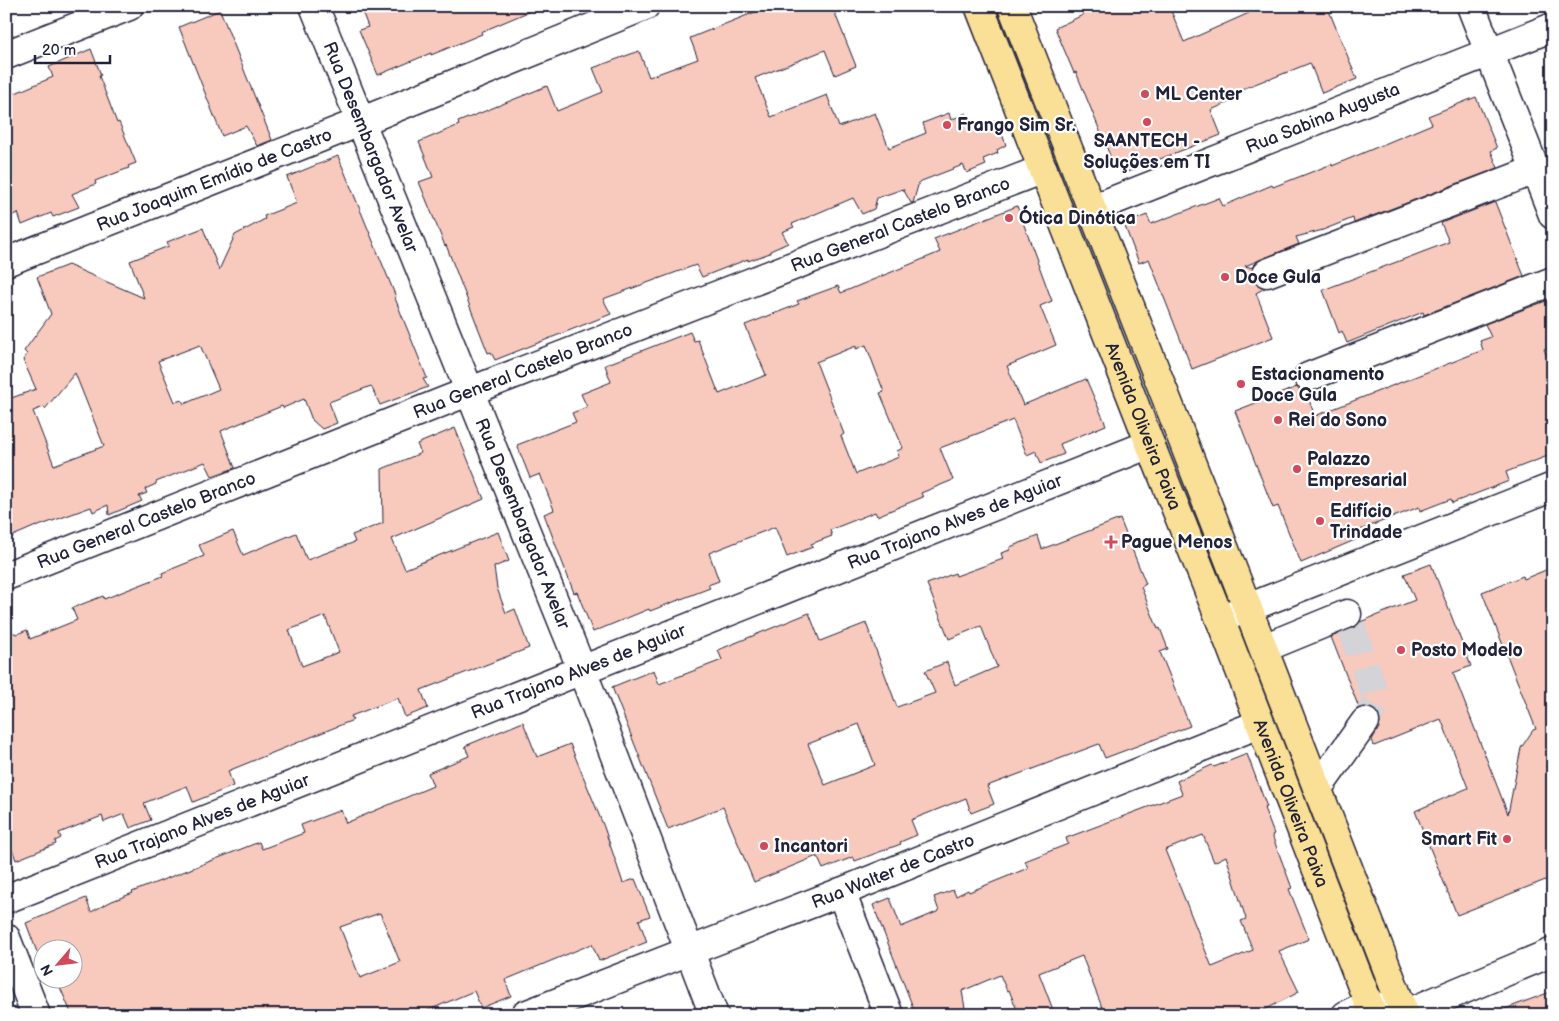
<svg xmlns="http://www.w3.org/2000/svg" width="1559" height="1021" viewBox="0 0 1559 1021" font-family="'Balsamiq Sans',sans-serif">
<rect width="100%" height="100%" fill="#fff"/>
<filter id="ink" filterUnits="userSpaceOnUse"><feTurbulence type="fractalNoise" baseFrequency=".02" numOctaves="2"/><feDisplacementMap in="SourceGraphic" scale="10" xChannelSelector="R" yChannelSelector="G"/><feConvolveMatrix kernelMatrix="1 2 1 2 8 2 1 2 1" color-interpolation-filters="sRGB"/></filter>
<g filter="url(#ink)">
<!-- building -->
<g fill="#f8c9bd" stroke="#22223b" fill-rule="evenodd">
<path d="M 360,6 L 542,6 L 481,32 L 482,34 L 431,55 L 431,53 L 378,75 L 359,30 L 368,27 Z"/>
<path d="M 770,6 L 832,6 L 856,66 L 835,75 L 825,50 L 755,78 L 771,117 L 827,95 L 839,127 L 875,113 L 889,148 L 926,133 L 923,123 L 949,113 L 951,120 L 966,113 L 973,129 L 997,120 L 1006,145 L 997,150 L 998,153 L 983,159 L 986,165 L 967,173 L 963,165 L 919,182 L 913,203 L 911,203 L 903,189 L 877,198 L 874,209 L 862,214 L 853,198 L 792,224 L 794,227 L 782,232 L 788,243 L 770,251 L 770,253 L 748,261 L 748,259 L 702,277 L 696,265 L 603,299 L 611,314 L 495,360 L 491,352 L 488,353 L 446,245 L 445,246 L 419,182 L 433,177 L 419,142 L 459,125 L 458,122 L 547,86 L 557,111 L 603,92 L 593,68 L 639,51 L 649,77 L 698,59 L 690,38 Z"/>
<path d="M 1079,6 L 1169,6 L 1184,42 L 1249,13 L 1247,6 L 1327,6 L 1357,79 L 1322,93 L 1310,63 L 1270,79 L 1270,78 L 1230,94 L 1232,101 L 1211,110 L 1221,135 L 1127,172 L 1124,165 L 1115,168 L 1076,72 L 1074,73 L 1055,28 L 1083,15 Z"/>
<path d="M 220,10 L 272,140 L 257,146 L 246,126 L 222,136 L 179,27 Z"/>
<path d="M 91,49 L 101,75 L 99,76 L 117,123 L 119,122 L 136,163 L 128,166 L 129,168 L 95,181 L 96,184 L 72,194 L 79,207 L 53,217 L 51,213 L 22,225 L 18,213 L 6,218 L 6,97 L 53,77 L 49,67 Z"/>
<path d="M 1476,97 L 1497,148 L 1491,151 L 1498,168 L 1354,223 L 1353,218 L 1323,230 L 1296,237 L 1299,244 L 1245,266 L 1253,268 L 1253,279 L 1258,285 L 1265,288 L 1256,293 L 1273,337 L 1192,369 L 1149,259 L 1139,263 L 1124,224 L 1147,215 L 1151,224 L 1219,198 L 1223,206 L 1272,185 L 1273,187 L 1332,164 L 1332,166 L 1432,124 L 1428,116 Z"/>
<path d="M 338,156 L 396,297 L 395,298 L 402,316 L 427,378 L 423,379 L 428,387 L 380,405 L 371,386 L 329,402 L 337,423 L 322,429 L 312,420 L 304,399 L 283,408 L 282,406 L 221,431 L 235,468 L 212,476 L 205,462 L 156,482 L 156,484 L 145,489 L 147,493 L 139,496 L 142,501 L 109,515 L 108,505 L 93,512 L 91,507 L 36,527 L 36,526 L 6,539 L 6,400 L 36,389 L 23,360 L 27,354 L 24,351 L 51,314 L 37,277 L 68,265 L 144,298 L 130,261 L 169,246 L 167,242 L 203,228 L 219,270 L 235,235 L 265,219 L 264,216 L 297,203 L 287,177 ZM 200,345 L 219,389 L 184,404 L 182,400 L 175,402 L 158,361 ZM 75,373 L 104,446 L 54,465 L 33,411 L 44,407 L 45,409 Z"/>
<path d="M 1495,202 L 1524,276 L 1424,315 L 1423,312 L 1347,343 L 1342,331 L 1339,333 L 1323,290 L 1449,242 L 1441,223 Z"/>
<path d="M 1017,206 L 1052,301 L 1040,306 L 1056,345 L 1007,366 L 1023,405 L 1086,379 L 1106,425 L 1060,444 L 1064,454 L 1041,463 L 1036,451 L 1027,455 L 1013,420 L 940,448 L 953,480 L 921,493 L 923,497 L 877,516 L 875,512 L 830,530 L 832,536 L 811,544 L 813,547 L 787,557 L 775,527 L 709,553 L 719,581 L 708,585 L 710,588 L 650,611 L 649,609 L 593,632 L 577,592 L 574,593 L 544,514 L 554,510 L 540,474 L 530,478 L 517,445 L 576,422 L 572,413 L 587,407 L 581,394 L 611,382 L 605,365 L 690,332 L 694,341 L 698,340 L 719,394 L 766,375 L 745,325 L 799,304 L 797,301 L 838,286 L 841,293 L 940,252 L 934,239 ZM 866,345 L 884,392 L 880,393 L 903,448 L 897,451 L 899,457 L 856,474 L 841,436 L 844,434 L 816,362 L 856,346 L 856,349 Z"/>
<path d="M 1551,299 L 1553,304 L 1553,346 L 1544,349 L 1553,372 L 1553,454 L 1506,472 L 1509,481 L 1452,503 L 1451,499 L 1420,511 L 1419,507 L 1360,530 L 1362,537 L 1301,563 L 1278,506 L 1273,508 L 1235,411 L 1297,387 L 1306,392 L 1315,416 L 1483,350 L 1480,341 L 1491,337 L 1485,324 Z"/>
<path d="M 455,428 L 484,499 L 392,539 L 405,569 L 498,532 L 509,561 L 494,567 L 497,588 L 506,613 L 515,609 L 529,648 L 421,690 L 428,708 L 405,717 L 398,698 L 351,716 L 353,720 L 228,771 L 233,786 L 221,791 L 193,802 L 187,786 L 144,803 L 151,820 L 130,828 L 124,814 L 104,822 L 102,816 L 59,833 L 61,838 L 55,841 L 56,844 L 16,860 L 12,849 L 6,852 L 6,630 L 17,634 L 27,630 L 30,639 L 77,620 L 72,608 L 103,596 L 104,599 L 163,576 L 162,573 L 204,556 L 199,545 L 233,531 L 243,555 L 296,533 L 307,560 L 355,542 L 352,535 L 383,523 L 382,469 L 421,453 L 417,444 ZM 325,616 L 339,652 L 302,666 L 289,630 Z"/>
<path d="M 1120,519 L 1146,584 L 1141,587 L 1158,629 L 1160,628 L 1168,649 L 1160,652 L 1190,726 L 1105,758 L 1099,744 L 987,786 L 994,804 L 971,813 L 966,798 L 911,820 L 917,835 L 900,842 L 901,844 L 855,861 L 853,857 L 823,869 L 817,856 L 754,882 L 723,807 L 668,829 L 612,687 L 654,670 L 659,684 L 722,660 L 718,650 L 809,613 L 820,641 L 866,623 L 897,707 L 935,693 L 925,671 L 947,662 L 955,685 L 997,667 L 981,626 L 949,639 L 927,584 L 955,573 L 956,576 L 1003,559 L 1001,553 L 1010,550 L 1010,547 L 1038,536 L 1042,549 ZM 859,724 L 875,765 L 825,785 L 808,744 Z"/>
<path d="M 1431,564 L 1471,666 L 1453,673 L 1508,814 L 1521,748 L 1533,730 L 1536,729 L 1482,592 L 1523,576 L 1524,579 L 1553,567 L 1553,877 L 1457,915 L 1415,811 L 1468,788 L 1441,719 L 1374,746 L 1372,740 L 1380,724 L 1379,716 L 1374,709 L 1367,707 L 1359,708 L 1331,637 L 1353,628 L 1360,622 L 1415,600 L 1404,574 Z"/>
<path d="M 523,722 L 537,757 L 570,744 L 604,827 L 623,883 L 635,879 L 650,916 L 639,920 L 647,942 L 599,961 L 592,944 L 505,980 L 511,996 L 481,1008 L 474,991 L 417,1015 L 72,1015 L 56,978 L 72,978 L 72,948 L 42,948 L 42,959 L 40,960 L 26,923 L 86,898 L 91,912 L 112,901 L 133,893 L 132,892 L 259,842 L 262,849 L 304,833 L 301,825 L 341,810 L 346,823 L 433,786 L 428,773 L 469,756 L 465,746 ZM 380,913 L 400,962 L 360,978 L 340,927 Z"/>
<path d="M 1247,754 L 1267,807 L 1264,808 L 1274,834 L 1272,835 L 1292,888 L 1289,889 L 1309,939 L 1279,951 L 1299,992 L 1255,1015 L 1105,1015 L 1082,956 L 1039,973 L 1055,1015 L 1019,1015 L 1009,990 L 1007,991 L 1000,975 L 962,991 L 965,1008 L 947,1015 L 916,1015 L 873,905 L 890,898 L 901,927 L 939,911 L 934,897 L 953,890 L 956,896 L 968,890 L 969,892 L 1028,868 L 1025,861 L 1068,844 L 1066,838 L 1182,794 L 1177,781 L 1212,765 L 1214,767 ZM 1203,835 L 1214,862 L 1226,856 L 1246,919 L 1241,921 L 1253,950 L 1212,967 L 1165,850 Z"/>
<path d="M 1553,991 L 1553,1015 L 1494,1015 L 1494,1013 Z"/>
</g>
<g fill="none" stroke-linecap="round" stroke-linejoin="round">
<!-- minor-tunnel -->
<path stroke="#d3d3d8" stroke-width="28" stroke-dasharray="28 14" stroke-linecap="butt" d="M 1351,626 L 1377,701 L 1365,722"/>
<!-- minor casing -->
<g stroke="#22223b" stroke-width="31">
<g id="minor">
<path id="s1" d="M 314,6 L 582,670 L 714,1015"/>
<path d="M 1471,6 L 1553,215"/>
<path d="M 6,55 L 129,6"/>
<path id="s2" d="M 1092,209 L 1553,27"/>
<path id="s3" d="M 6,262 L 360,122 L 645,6"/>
<path d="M 1267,273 L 1535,170"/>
<path d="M 1308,377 L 1553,281"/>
<path id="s4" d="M 6,576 L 450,399 L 1043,169"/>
<path d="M 1220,619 L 1553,487"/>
<path d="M 1264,648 L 1347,614"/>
<path d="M 1318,788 L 1365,722"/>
<path d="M 841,892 L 889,1015"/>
<path id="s5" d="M 6,899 L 1150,444"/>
<path d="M 6,938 L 36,1015"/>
<path id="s6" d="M 525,1015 L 841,892 L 1259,724"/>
<path d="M 1346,1015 L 1368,1004 L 1405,1014 L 1553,952"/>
</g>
</g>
<!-- major casing -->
<g stroke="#22223b" stroke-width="31">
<g id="major">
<path id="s7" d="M 979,6 L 1150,444 L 1220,619 L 1373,1015"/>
<path d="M 1012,6 L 1171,410 L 1405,1015"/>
</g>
</g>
<!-- minor -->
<use href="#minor" stroke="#fff" stroke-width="28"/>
<!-- major -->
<use href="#major" stroke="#fadf96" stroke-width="28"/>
</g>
</g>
<!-- markers -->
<g fill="#d1495b" stroke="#fff" stroke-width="2">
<circle cx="1145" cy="94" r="5"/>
<circle cx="1147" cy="122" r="5"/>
<circle cx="947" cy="125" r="5"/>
<circle cx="1009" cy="218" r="5"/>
<circle cx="1225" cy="277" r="5"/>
<circle cx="1241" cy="384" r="5"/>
<circle cx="1278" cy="420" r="5"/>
<circle cx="1297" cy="469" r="5"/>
<circle cx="1320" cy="521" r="5"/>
<path d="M1108.5 534.5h5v5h5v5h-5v5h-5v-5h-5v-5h5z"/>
<circle cx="1401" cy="650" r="5"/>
<circle cx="1507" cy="839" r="5"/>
<circle cx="764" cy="846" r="5"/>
</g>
<g text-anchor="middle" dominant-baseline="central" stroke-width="4.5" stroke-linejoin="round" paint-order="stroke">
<!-- poi labels -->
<g font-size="18" font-weight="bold" fill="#22223b" stroke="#fff" text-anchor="start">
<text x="1155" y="94">ML Center</text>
<text x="957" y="125">Frango Sim Sr.</text>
<text x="1147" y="141" text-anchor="middle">SAANTECH -<tspan x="1147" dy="21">Soluções em TI</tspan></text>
<text x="1019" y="218">Ótica Dinótica</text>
<text x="1235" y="277">Doce Gula</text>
<text x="1251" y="374">Estacionamento<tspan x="1251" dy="21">Doce Gula</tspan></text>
<text x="1288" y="420">Rei do Sono</text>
<text x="1307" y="459">Palazzo<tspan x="1307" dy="21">Empresarial</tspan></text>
<text x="1330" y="511">Edifício<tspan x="1330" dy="21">Trindade</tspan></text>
<text x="1121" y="542">Pague Menos</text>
<text x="1411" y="650">Posto Modelo</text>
<text x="1497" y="839" text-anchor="end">Smart Fit</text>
<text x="774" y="846">Incantori</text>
</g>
<!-- street labels -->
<g font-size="18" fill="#22223b" stroke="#fff">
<text stroke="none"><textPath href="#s2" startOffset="248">Rua Sabina Augusta</textPath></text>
<text stroke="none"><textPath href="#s1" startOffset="152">Rua Desembargador Avelar</textPath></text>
<text stroke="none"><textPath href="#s3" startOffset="224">Rua Joaquim Emídio de Castro</textPath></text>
<text stroke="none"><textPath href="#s4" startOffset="961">Rua General Castelo Branco</textPath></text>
<text stroke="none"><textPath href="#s4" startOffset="556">Rua General Castelo Branco</textPath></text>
<text stroke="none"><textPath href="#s7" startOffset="451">Avenida Oliveira Paiva</textPath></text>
<text stroke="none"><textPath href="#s4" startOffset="151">Rua General Castelo Branco</textPath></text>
<text stroke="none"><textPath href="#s5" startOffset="1021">Rua Trajano Alves de Aguiar</textPath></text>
<text stroke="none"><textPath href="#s1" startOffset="558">Rua Desembargador Avelar</textPath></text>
<text stroke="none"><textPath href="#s5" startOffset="616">Rua Trajano Alves de Aguiar</textPath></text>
<text stroke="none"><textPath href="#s7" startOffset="856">Avenida Oliveira Paiva</textPath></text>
<text stroke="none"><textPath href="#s5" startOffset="211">Rua Trajano Alves de Aguiar</textPath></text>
<text stroke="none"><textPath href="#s6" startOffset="395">Rua Walter de Castro</textPath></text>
</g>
</g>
<!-- margin -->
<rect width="1559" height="1021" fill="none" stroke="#fff" stroke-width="25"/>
<rect x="12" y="12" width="1534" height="996" fill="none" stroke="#22223b" stroke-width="2" filter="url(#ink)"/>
<!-- north arrow -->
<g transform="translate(58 964) rotate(242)"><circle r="24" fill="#ffffff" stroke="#a7a7b1"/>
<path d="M0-4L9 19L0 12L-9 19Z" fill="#d1495b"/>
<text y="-8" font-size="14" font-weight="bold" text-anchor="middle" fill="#22223b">N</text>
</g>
<!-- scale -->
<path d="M35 55v8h75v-8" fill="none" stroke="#22223b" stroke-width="2.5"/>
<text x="42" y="55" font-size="15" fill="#22223b" stroke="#ffffff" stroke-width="4" paint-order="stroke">20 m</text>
</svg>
